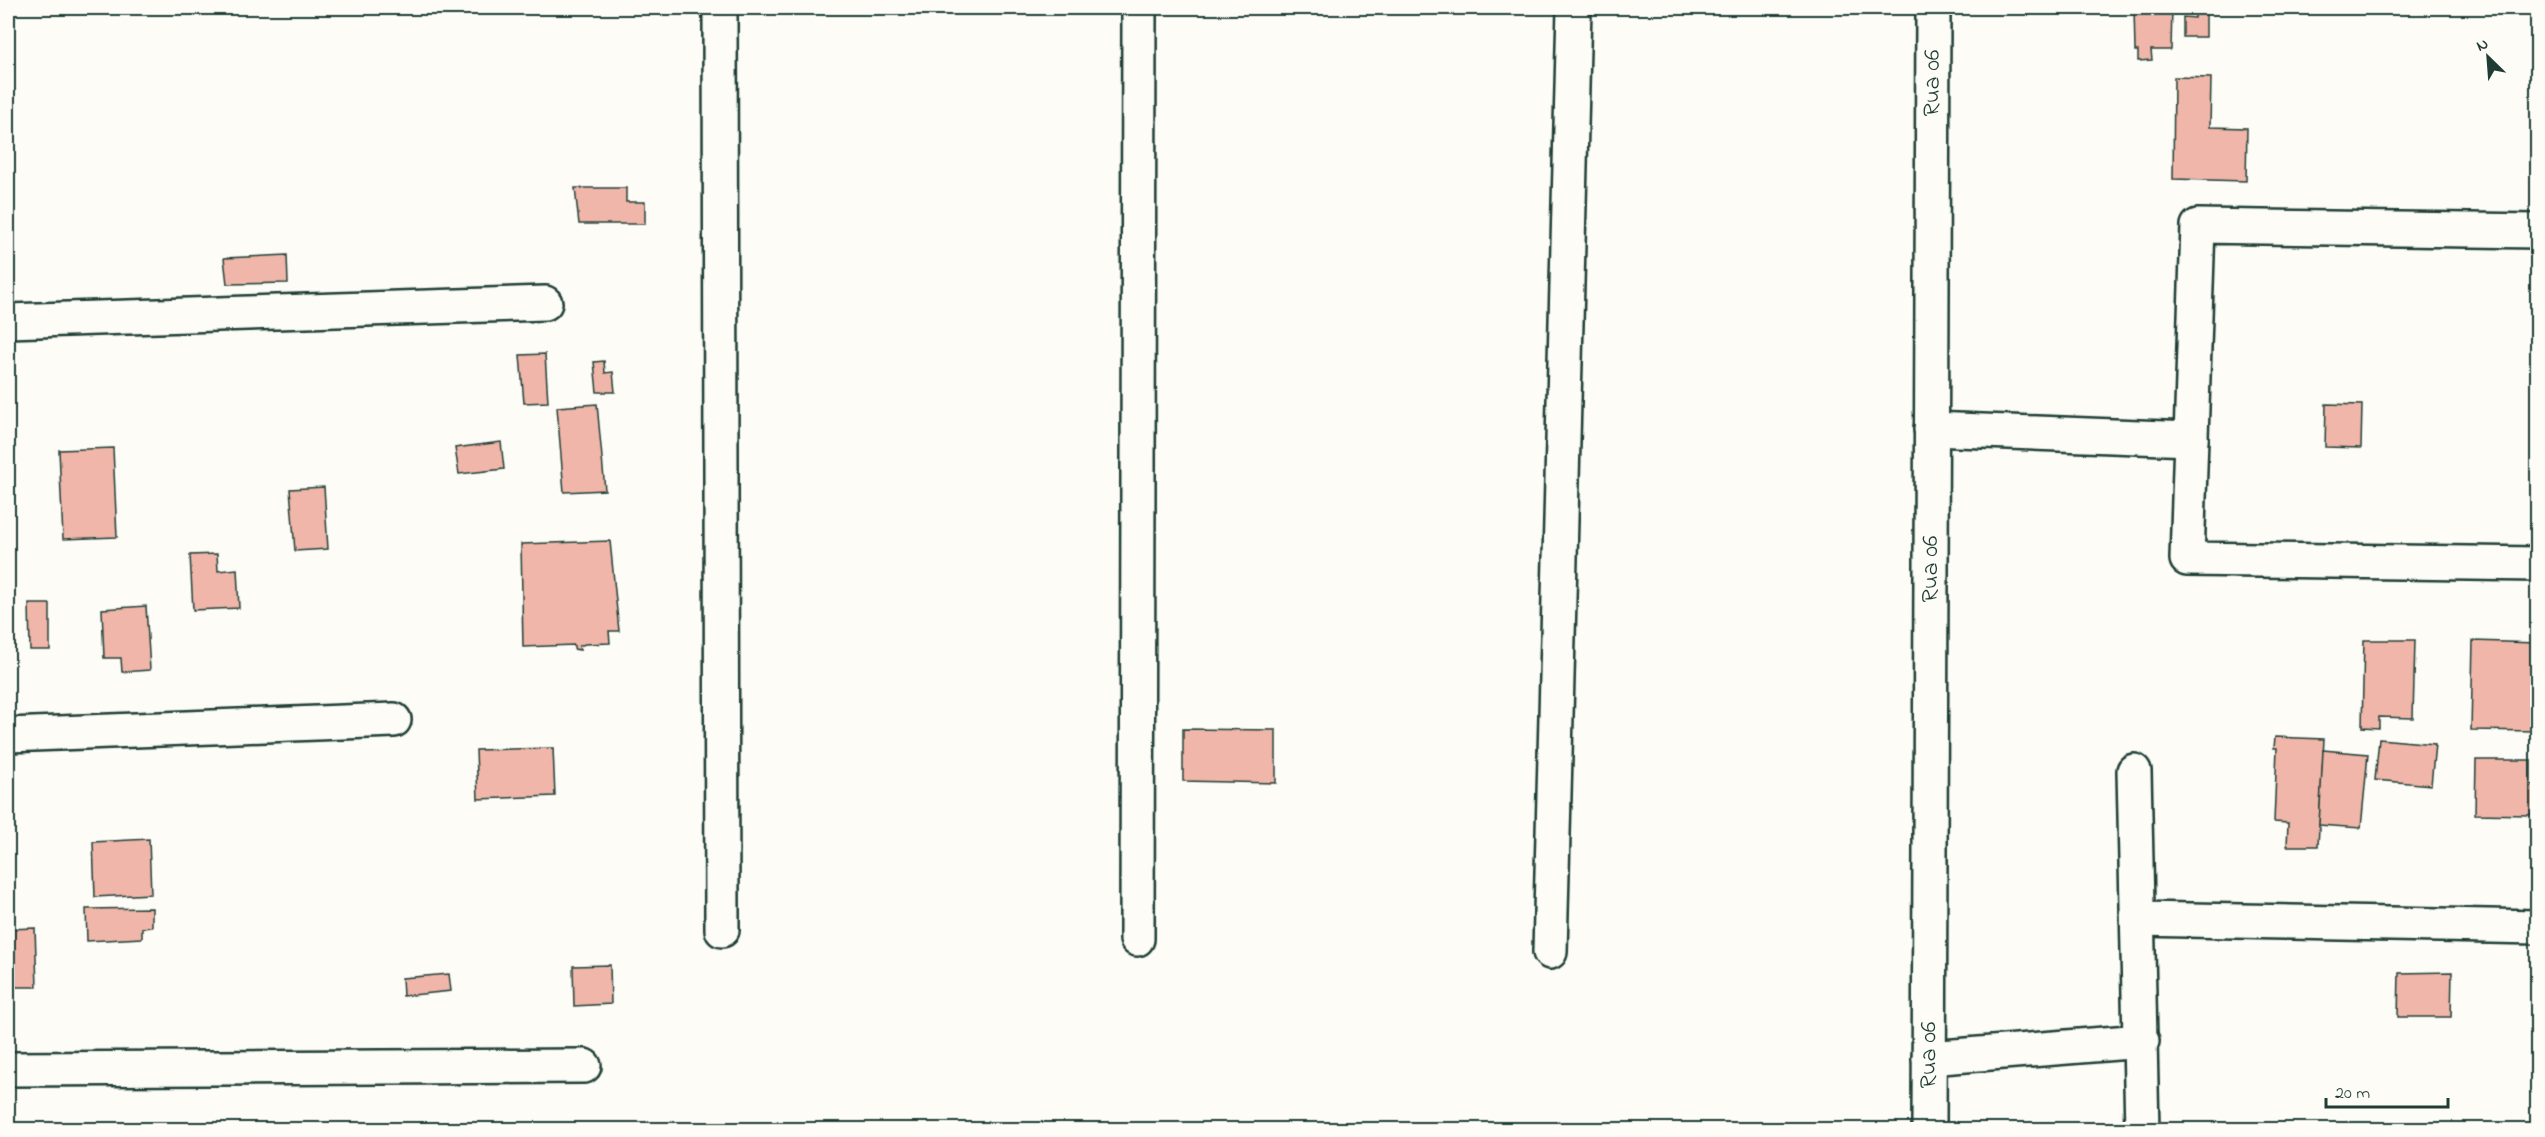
<svg xmlns="http://www.w3.org/2000/svg" width="2545" height="1137" viewBox="0 0 2545 1137" font-family="'Indie Flower',sans-serif">
<rect width="100%" height="100%" fill="#fdfcf7"/>
<filter id="ink" filterUnits="userSpaceOnUse"><feTurbulence type="fractalNoise" baseFrequency=".0167" numOctaves="2"/><feDisplacementMap in="SourceGraphic" scale="12" xChannelSelector="R" yChannelSelector="G"/><feConvolveMatrix kernelMatrix="1 2 1 2 8 2 1 2 1" color-interpolation-filters="sRGB"/></filter>
<g filter="url(#ink)">
<!-- building -->
<g fill="#f0b6a9" stroke="#1f3d34" stroke-width="1.5">
<path d="M 2134,8 L 2172,8 L 2171,50 L 2151,50 L 2152,60 L 2138,61 L 2138,51 L 2135,51 Z"/>
<path d="M 2189,8 L 2206,8 L 2206,37 L 2183,37 L 2183,17 L 2195,18 L 2195,12 L 2189,11 Z"/>
<path d="M 2174,77 L 2211,78 L 2210,127 L 2247,128 L 2246,181 L 2173,179 Z"/>
<path d="M 575,188 L 626,188 L 626,202 L 645,202 L 645,224 L 579,224 Z"/>
<path d="M 287,255 L 288,283 L 227,284 L 224,258 Z"/>
<path d="M 545,354 L 548,402 L 524,403 L 520,355 Z"/>
<path d="M 604,361 L 605,373 L 613,372 L 615,392 L 597,392 L 594,362 Z"/>
<path d="M 597,404 L 605,490 L 564,492 L 557,407 Z"/>
<path d="M 2326,404 L 2362,405 L 2361,448 L 2325,447 Z"/>
<path d="M 501,442 L 504,469 L 459,474 L 455,448 Z"/>
<path d="M 113,448 L 117,537 L 63,539 L 59,450 Z"/>
<path d="M 324,487 L 328,549 L 295,551 L 290,489 Z"/>
<path d="M 610,541 L 619,631 L 609,631 L 610,643 L 585,644 L 579,646 L 580,650 L 574,649 L 574,645 L 523,647 L 521,544 Z"/>
<path d="M 217,554 L 218,571 L 237,569 L 239,608 L 193,610 L 190,555 Z"/>
<path d="M 29,604 L 50,604 L 50,650 L 30,650 Z"/>
<path d="M 146,606 L 150,670 L 122,672 L 121,658 L 104,658 L 102,609 Z"/>
<path d="M 2364,640 L 2415,640 L 2413,718 L 2379,717 L 2379,728 L 2362,727 Z"/>
<path d="M 2473,641 L 2537,643 L 2536,731 L 2471,730 Z"/>
<path d="M 1183,729 L 1276,730 L 1276,783 L 1183,781 Z"/>
<path d="M 2275,737 L 2324,739 L 2318,846 L 2287,846 L 2288,823 L 2274,822 L 2277,748 L 2274,748 Z"/>
<path d="M 2379,739 L 2435,744 L 2431,785 L 2375,780 Z"/>
<path d="M 553,748 L 555,796 L 478,799 L 476,750 Z"/>
<path d="M 2323,750 L 2368,754 L 2361,828 L 2319,825 Z"/>
<path d="M 2476,760 L 2531,760 L 2531,785 L 2538,784 L 2538,813 L 2531,813 L 2530,815 L 2475,814 Z"/>
<path d="M 149,839 L 151,894 L 95,897 L 93,842 Z"/>
<path d="M 152,908 L 152,927 L 142,928 L 142,938 L 87,941 L 86,909 Z"/>
<path d="M 35,928 L 37,987 L 8,987 L 8,929 Z"/>
<path d="M 610,965 L 611,1004 L 574,1006 L 573,966 Z"/>
<path d="M 2452,972 L 2451,1017 L 2398,1017 L 2399,973 Z"/>
<path d="M 449,974 L 451,991 L 403,996 L 402,978 Z"/>
<path d="M 577,1126 L 577,1130 L 536,1130 L 536,1128 Z"/>
</g>
<g fill="none" stroke-linecap="round" stroke-linejoin="round">
<!-- street casing -->
<g stroke="#1f3d34" stroke-width="38">
<g id="street">
<path d="M 720,8 L 722,930"/>
<path d="M 2538,231 L 2198,226 L 2187,559 L 2538,564"/>
<path d="M 8,321 L 545,303"/>
<path d="M 1931,429 L 2191,439"/>
<path d="M 8,735 L 394,720"/>
<path d="M 2134,771 L 2142,1130"/>
<path d="M 2139,919 L 2538,927"/>
<path d="M 1137,939 L 1139,8"/>
<path d="M 1550,952 L 1574,8"/>
<path d="M 1929,1058 L 2142,1041"/>
<path d="M 8,1069 L 584,1066"/>
<path id="s1" d="M 1929,1130 L 1933,8"/>
</g>
</g>
<!-- street -->
<use href="#street" stroke="#fdfcf7" stroke-width="33"/>
</g>
</g>
<g text-anchor="middle" dominant-baseline="central" stroke-width="4.5" stroke-linejoin="round" paint-order="stroke">
<!-- street labels -->
<g font-size="24" fill="#1f3d34" stroke="#fdfcf7">
<text stroke="none"><textPath href="#s1" startOffset="1047">Rua 06</textPath></text>
<text stroke="none"><textPath href="#s1" startOffset="561">Rua 06</textPath></text>
<text stroke="none"><textPath href="#s1" startOffset="75">Rua 06</textPath></text>
</g>
</g>
<!-- margin -->
<rect width="2545" height="1137" fill="none" stroke="#fdfcf7" stroke-width="30"/>
<rect x="15" y="15" width="2515" height="1107" fill="none" stroke="#1f3d34" stroke-width="2" filter="url(#ink)"/>
<!-- north arrow -->
<g transform="translate(2488 57) rotate(335)" stroke="#fdfcf7" stroke-width="4.5" paint-order="stroke">
<path d="M0-4.5L10 22L0 15L-10 22Z" fill="#1f3d34"/>
<text y="-9" font-size="16" font-weight="bold" text-anchor="middle" fill="#1f3d34">N</text>
</g>
<!-- scale -->
<path d="M2326 1098v9h122v-9" fill="none" stroke="#1f3d34" stroke-width="3"/>
<text x="2335" y="1098" font-size="18" fill="#1f3d34" stroke="#fdfcf7" stroke-width="4.5" paint-order="stroke">20 m</text>
</svg>
